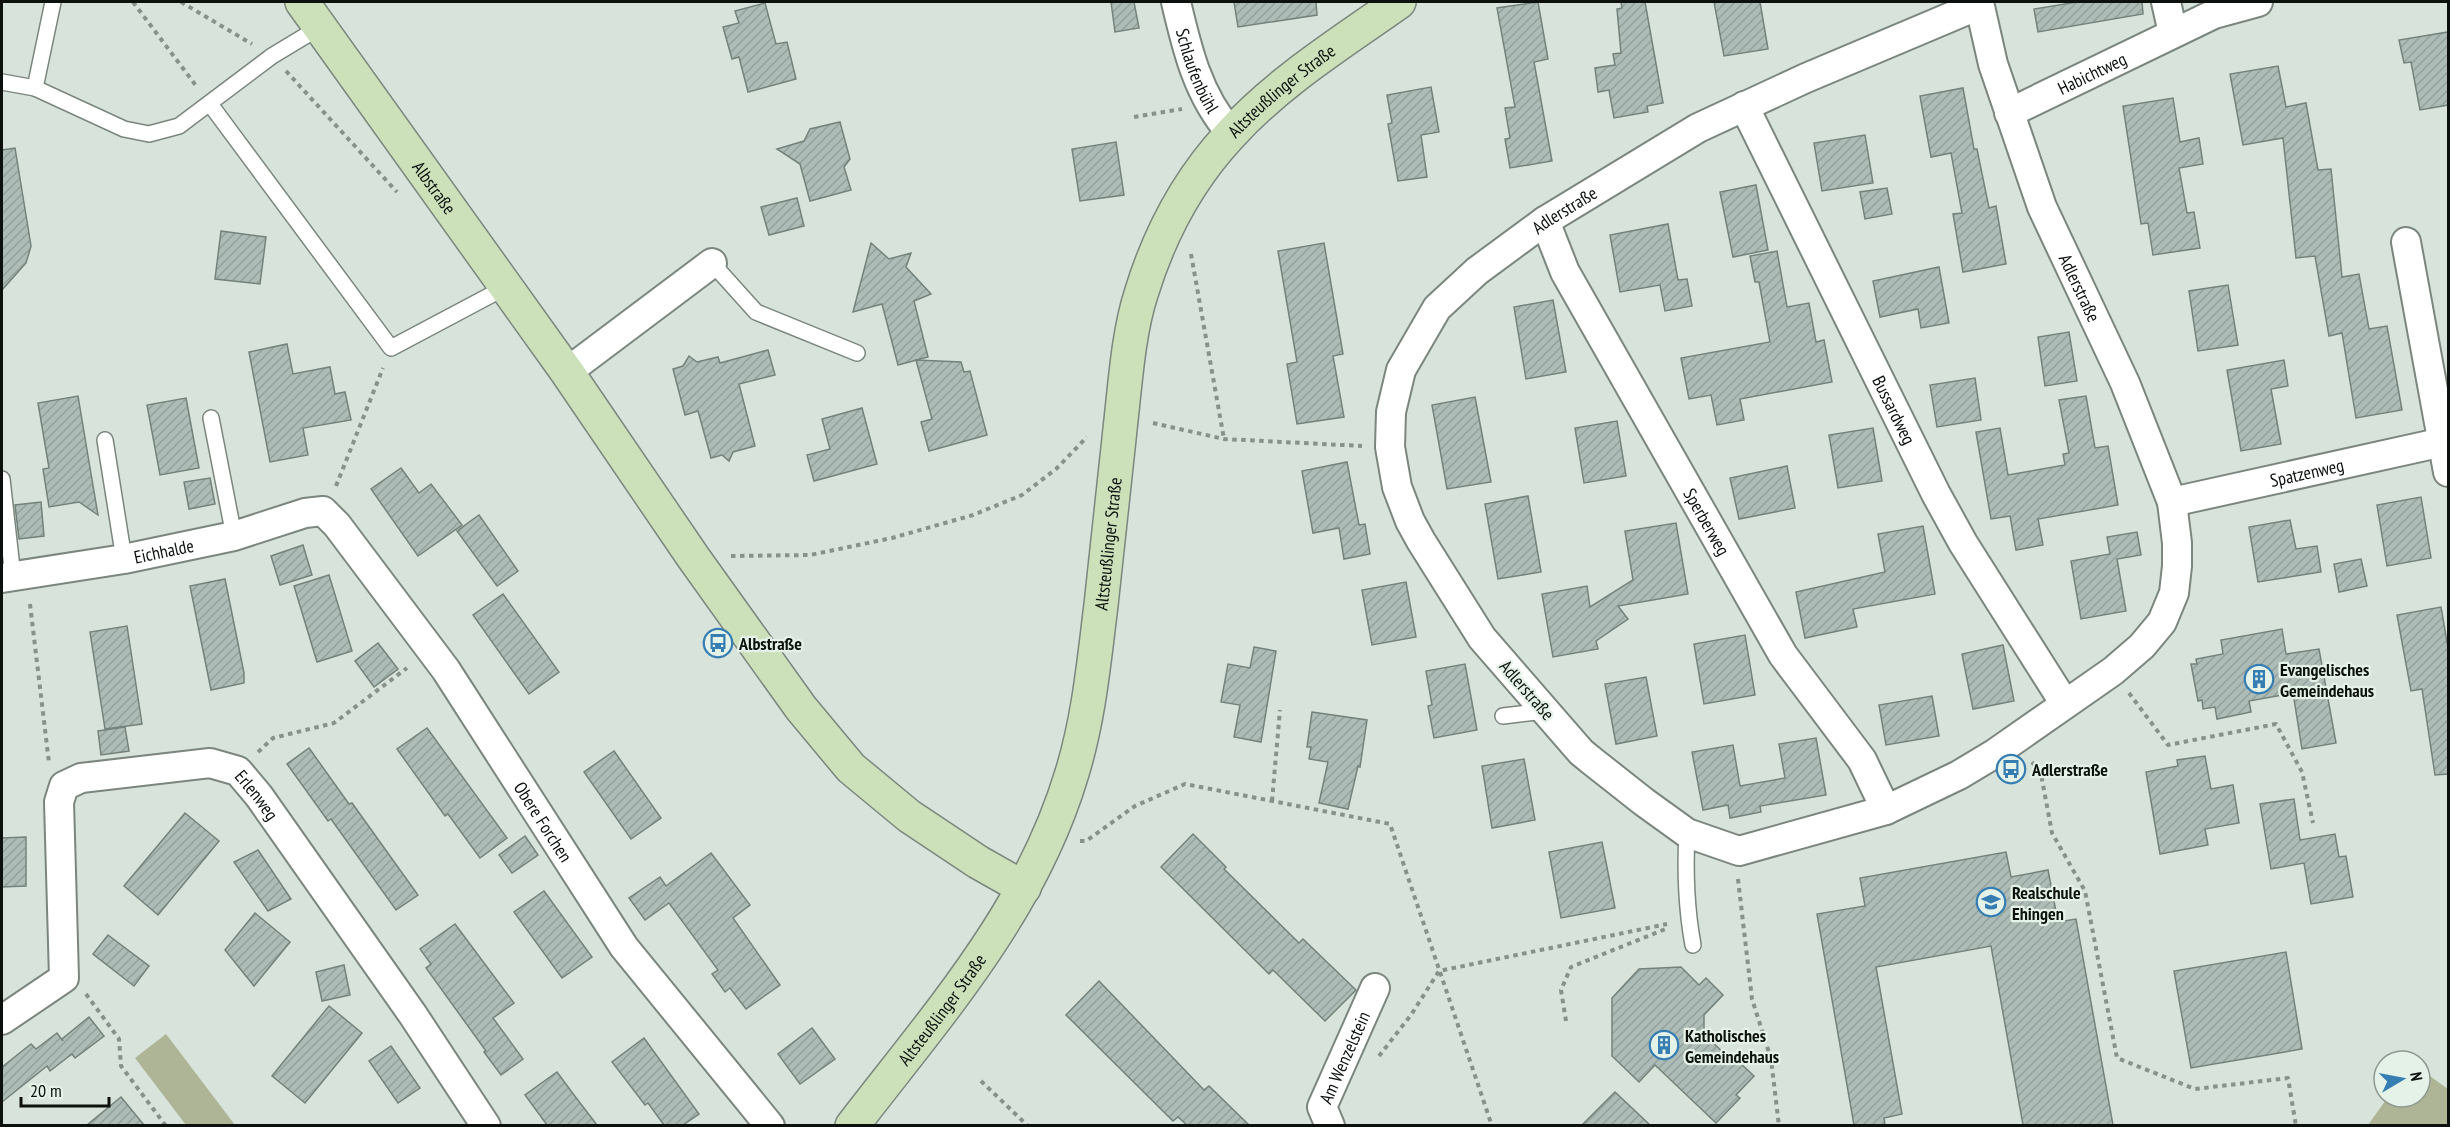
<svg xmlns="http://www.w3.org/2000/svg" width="2450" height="1127" viewBox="0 0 2450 1127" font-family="'PT Sans Narrow',sans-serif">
<defs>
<pattern id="building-hatch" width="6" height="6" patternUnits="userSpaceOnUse" patternTransform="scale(1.5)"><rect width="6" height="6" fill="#adbcb7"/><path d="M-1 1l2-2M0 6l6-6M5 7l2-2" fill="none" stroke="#94a19c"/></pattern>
</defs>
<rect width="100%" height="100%" fill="#d8e4db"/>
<!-- green -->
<g fill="#aeb496">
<path d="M 166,1034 L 235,1125 L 186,1125 L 135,1058 Z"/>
<path d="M 2420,1069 L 2448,1089 L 2448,1125 L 2368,1125 L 2388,1097 L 2420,1097 Z"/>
</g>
<!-- building -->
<g fill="url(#building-hatch)" stroke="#74827c" stroke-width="1.5">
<path d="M 1111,2 L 1134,2 L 1139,28 L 1115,32 Z"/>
<path d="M 1234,2 L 1316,2 L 1317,15 L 1238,27 Z"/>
<path d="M 1538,2 L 1548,59 L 1534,62 L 1552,161 L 1510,168 L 1505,139 L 1510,138 L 1505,108 L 1515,107 L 1497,8 Z"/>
<path d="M 1621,2 L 1645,2 L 1663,103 L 1647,106 L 1648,112 L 1614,118 L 1609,90 L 1598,92 L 1595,68 L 1615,65 L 1613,54 L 1621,53 L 1617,9 L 1622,8 Z"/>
<path d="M 1714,2 L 1760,2 L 1768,49 L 1724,56 Z"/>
<path d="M 2077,2 L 2142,2 L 2143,14 L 2038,32 L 2034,9 Z"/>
<path d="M 765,3 L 776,44 L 787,42 L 796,79 L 748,92 L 739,57 L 732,59 L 723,27 L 739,23 L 735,11 Z"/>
<path d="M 2448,32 L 2448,105 L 2420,110 L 2411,62 L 2404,63 L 2399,40 Z"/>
<path d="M 2278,66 L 2286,107 L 2306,103 L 2318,170 L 2331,169 L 2342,277 L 2359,274 L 2369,329 L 2387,326 L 2402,410 L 2356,418 L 2342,333 L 2329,336 L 2315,256 L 2296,258 L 2283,138 L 2243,145 L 2230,74 Z"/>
<path d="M 1431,87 L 1439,132 L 1421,135 L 1427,177 L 1398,181 L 1388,124 L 1392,123 L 1387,95 Z"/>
<path d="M 1963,88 L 1974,149 L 1977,149 L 1989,208 L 1996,206 L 2006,264 L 1963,272 L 1953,214 L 1962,213 L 1951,153 L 1931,157 L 1920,96 Z"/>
<path d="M 2173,98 L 2180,142 L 2199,138 L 2203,164 L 2179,168 L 2187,213 L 2194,212 L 2200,248 L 2153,255 L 2148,223 L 2141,224 L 2123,106 Z"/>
<path d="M 840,122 L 850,159 L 844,167 L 851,190 L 810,201 L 800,164 L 777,149 L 804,141 L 810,129 Z"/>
<path d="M 1865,135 L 1873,183 L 1822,191 L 1814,143 Z"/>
<path d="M 1116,142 L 1124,195 L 1080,201 L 1072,149 Z"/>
<path d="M 15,148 L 31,246 L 26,263 L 2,290 L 2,150 Z"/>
<path d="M 1756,185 L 1768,250 L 1733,257 L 1720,192 Z"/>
<path d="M 1887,188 L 1892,214 L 1865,219 L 1860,192 Z"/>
<path d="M 797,198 L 804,226 L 769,235 L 761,207 Z"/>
<path d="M 1668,224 L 1678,280 L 1687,279 L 1692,306 L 1665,311 L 1660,285 L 1620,292 L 1610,235 Z"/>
<path d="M 221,231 L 266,237 L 260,284 L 215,279 Z"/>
<path d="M 871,243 L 889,259 L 911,253 L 906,267 L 931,294 L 914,301 L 928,357 L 898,365 L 882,304 L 853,312 Z"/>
<path d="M 1324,243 L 1343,354 L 1333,356 L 1344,417 L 1297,424 L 1287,364 L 1297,362 L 1278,251 Z"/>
<path d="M 1777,251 L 1787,307 L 1809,303 L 1816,342 L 1824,340 L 1832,382 L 1740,399 L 1744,420 L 1717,425 L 1711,395 L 1689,399 L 1681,358 L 1770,342 L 1759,282 L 1755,282 L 1750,256 Z"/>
<path d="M 1939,267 L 1949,323 L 1921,328 L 1918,309 L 1880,317 L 1873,281 Z"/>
<path d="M 2228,285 L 2238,345 L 2198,351 L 2189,291 Z"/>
<path d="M 1553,300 L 1566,372 L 1526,379 L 1514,307 Z"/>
<path d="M 2069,332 L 2077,381 L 2045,386 L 2038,337 Z"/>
<path d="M 287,344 L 293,374 L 330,367 L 335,394 L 345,392 L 351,420 L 303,428 L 308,455 L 270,462 L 249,352 Z"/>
<path d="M 768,350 L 775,375 L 739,384 L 755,446 L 733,452 L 729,461 L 722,455 L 711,458 L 698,411 L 685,415 L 673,369 L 683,366 L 689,356 L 697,362 L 718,357 L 720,363 Z"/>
<path d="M 916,360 L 961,362 L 964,372 L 970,371 L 987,435 L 929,451 L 921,422 L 932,419 Z"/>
<path d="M 2284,360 L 2288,386 L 2271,389 L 2281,444 L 2241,451 L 2227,370 Z"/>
<path d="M 1975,378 L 1981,420 L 1937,427 L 1930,385 Z"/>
<path d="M 78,396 L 89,462 L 98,515 L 79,502 L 49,507 L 43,469 L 49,468 L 38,403 Z"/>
<path d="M 2086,396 L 2095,448 L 2108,446 L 2118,505 L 2038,519 L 2043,545 L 2016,550 L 2010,516 L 1991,519 L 1976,432 L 2000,428 L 2008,475 L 2065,465 L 2063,454 L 2069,453 L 2059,400 Z"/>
<path d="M 1475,397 L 1491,482 L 1447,489 L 1432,405 Z"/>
<path d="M 186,398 L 199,468 L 160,475 L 147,405 Z"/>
<path d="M 862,408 L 877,464 L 814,481 L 807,455 L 830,449 L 822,419 Z"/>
<path d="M 1617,421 L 1626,476 L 1584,483 L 1575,428 Z"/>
<path d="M 1873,428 L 1882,481 L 1838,488 L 1829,435 Z"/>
<path d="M 1347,462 L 1359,525 L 1365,524 L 1370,554 L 1344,559 L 1339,528 L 1313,533 L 1302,471 Z"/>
<path d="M 1787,466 L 1795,508 L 1739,519 L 1730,478 Z"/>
<path d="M 401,468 L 419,493 L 431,484 L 462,525 L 418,556 L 371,489 Z"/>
<path d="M 210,478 L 215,504 L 189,509 L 184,482 Z"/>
<path d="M 1528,496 L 1541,572 L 1498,579 L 1485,504 Z"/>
<path d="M 2421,497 L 2431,558 L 2387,566 L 2377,505 Z"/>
<path d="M 41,502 L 44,536 L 19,539 L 15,505 Z"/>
<path d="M 479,515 L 518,571 L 497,586 L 457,531 Z"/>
<path d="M 2290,520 L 2296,549 L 2317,546 L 2321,572 L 2258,582 L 2249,527 Z"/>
<path d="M 1676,523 L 1688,594 L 1618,606 L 1628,619 L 1596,641 L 1598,649 L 1553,657 L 1542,594 L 1587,586 L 1590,607 L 1633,580 L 1625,531 Z"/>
<path d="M 1923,526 L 1935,594 L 1853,609 L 1857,627 L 1805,638 L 1796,592 L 1885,572 L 1878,534 Z"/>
<path d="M 2137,532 L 2141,555 L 2117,559 L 2126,611 L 2081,619 L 2071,561 L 2110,554 L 2107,537 Z"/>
<path d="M 303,545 L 312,575 L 280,585 L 271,556 Z"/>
<path d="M 2361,559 L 2367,586 L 2339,592 L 2334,564 Z"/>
<path d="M 329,575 L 352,651 L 317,662 L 294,586 Z"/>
<path d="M 225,579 L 244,673 L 244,683 L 211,690 L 190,586 Z"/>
<path d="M 1406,582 L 1416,637 L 1372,645 L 1362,590 Z"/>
<path d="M 503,594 L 559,672 L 529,694 L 473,615 Z"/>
<path d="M 2441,607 L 2448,648 L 2448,774 L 2435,775 L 2422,689 L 2411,691 L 2397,615 Z"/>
<path d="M 127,626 L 142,724 L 105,729 L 90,632 Z"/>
<path d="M 2282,629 L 2286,654 L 2319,649 L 2336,743 L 2302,749 L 2293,693 L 2249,701 L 2251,712 L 2217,719 L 2215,707 L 2203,709 L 2202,700 L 2198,701 L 2191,664 L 2197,664 L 2196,659 L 2223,654 L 2221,640 Z"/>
<path d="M 1745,635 L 1755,695 L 1704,704 L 1694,644 Z"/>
<path d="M 378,643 L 398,669 L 374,687 L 355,661 Z"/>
<path d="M 2003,645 L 2014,701 L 1973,709 L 1962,654 Z"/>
<path d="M 1254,647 L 1276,651 L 1261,742 L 1234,737 L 1240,705 L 1221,702 L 1228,664 L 1250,668 Z"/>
<path d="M 1465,664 L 1477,730 L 1434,738 L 1428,706 L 1432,705 L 1426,671 Z"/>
<path d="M 1646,677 L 1657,736 L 1616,744 L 1605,684 Z"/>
<path d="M 1932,696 L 1939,736 L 1886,745 L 1879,705 Z"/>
<path d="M 1312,712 L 1367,720 L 1360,767 L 1358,766 L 1348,809 L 1319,803 L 1328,762 L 1309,759 L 1311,747 L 1307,747 Z"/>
<path d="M 125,727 L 129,751 L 101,755 L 98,731 Z"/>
<path d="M 427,728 L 507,838 L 480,858 L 448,814 L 445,816 L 397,749 Z"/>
<path d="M 1816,738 L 1826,795 L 1760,806 L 1761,812 L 1730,818 L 1728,805 L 1703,810 L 1692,752 L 1733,745 L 1740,786 L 1785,778 L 1779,744 Z"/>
<path d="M 309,748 L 349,804 L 352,803 L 418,895 L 396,910 L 331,819 L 328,821 L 287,764 Z"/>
<path d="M 614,751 L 661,818 L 631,839 L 584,772 Z"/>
<path d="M 2205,756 L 2211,789 L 2233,785 L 2239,823 L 2205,829 L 2208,845 L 2160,854 L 2146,772 L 2178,766 L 2177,760 Z"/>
<path d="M 1524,759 L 1535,820 L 1492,828 L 1482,766 Z"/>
<path d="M 2294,799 L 2300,840 L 2335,834 L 2339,857 L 2346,856 L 2353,897 L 2311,904 L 2304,863 L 2271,869 L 2260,804 Z"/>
<path d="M 185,813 L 219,841 L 158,915 L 124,886 Z"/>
<path d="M 1193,834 L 1226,867 L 1224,869 L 1299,943 L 1303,939 L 1356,990 L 1325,1021 L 1273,970 L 1269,974 L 1161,867 Z"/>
<path d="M 525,836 L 538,855 L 512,873 L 499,855 Z"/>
<path d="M 26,837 L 26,886 L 2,887 L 2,838 Z"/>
<path d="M 1602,842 L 1615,908 L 1561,918 L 1549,852 Z"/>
<path d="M 258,850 L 291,899 L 268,911 L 234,862 Z"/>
<path d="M 2006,852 L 2011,877 L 2048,870 L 2058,922 L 2076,919 L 2113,1125 L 2023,1125 L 1991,946 L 1876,967 L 1902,1114 L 1884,1118 L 1885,1125 L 1854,1125 L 1817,914 L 1865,906 L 1860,878 Z"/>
<path d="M 711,853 L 750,905 L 733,918 L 780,985 L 746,1009 L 730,988 L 725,992 L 712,974 L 718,970 L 669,903 L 645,920 L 629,898 L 660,877 L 666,886 Z"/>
<path d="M 544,891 L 592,957 L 562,978 L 514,912 Z"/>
<path d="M 255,913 L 290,942 L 254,986 L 225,950 Z"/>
<path d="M 455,924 L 514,1003 L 493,1018 L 523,1059 L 501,1075 L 484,1052 L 486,1051 L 426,968 L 431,964 L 420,949 Z"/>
<path d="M 108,935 L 149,966 L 134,986 L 93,954 Z"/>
<path d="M 2286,952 L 2302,1049 L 2191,1068 L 2174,971 Z"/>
<path d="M 344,965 L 350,995 L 322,1001 L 316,972 Z"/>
<path d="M 1681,967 L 1699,985 L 1706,978 L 1723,995 L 1704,1015 L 1704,1034 L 1734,1063 L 1737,1060 L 1754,1076 L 1736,1095 L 1740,1098 L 1716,1123 L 1655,1065 L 1639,1082 L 1612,1056 L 1612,998 L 1639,969 Z"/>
<path d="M 1099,981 L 1204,1090 L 1209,1086 L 1249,1125 L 1187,1125 L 1178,1117 L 1173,1121 L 1066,1015 Z"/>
<path d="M 329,1006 L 362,1033 L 305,1103 L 272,1076 Z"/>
<path d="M 89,1017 L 104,1036 L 75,1058 L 72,1054 L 50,1071 L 47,1066 L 2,1102 L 2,1067 L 31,1044 L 36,1049 L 57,1033 L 63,1041 L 62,1039 Z"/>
<path d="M 812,1028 L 835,1059 L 800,1084 L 778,1054 Z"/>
<path d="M 644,1038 L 699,1114 L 683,1125 L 664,1125 L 648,1103 L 645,1105 L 612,1062 Z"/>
<path d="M 391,1046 L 420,1088 L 398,1103 L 369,1061 Z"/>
<path d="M 557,1072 L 574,1095 L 597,1125 L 547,1125 L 525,1095 Z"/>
<path d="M 1615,1092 L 1650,1125 L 1582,1125 Z"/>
<path d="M 121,1097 L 144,1125 L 87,1125 Z"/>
</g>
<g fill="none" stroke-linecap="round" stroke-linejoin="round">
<!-- lane casing -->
<g stroke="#7b867e" stroke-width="18">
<g id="lane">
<path d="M 53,2 L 35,88 L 124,129 L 149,134 L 179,126 L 272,56 L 320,27"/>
<path d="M 2,82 L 35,88"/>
<path d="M 210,104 L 391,348 L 506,287"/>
<path d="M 712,263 L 756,312 L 857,353"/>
<path d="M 211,418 L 234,536"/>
<path d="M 105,440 L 124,559"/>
<path d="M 2,479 L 13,577"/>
<path d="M 1503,716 L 1545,711"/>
<path d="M 1687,833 C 1685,870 1686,907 1693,945"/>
</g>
</g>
<!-- street casing -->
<g stroke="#7b867e" stroke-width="32">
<g id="street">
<path id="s1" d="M 1176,2 C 1187,49 1198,96 1231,133"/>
<path id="s2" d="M 1979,2 L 1993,64 L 2042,207 L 2125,383 L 2172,502 L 2177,543 L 2177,566 L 2174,593 L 2162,622 L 2142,646 L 2113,671 L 1994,754 L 1959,775 L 1886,810 L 1739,851 L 1687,833 L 1644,802 L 1592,761 L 1581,752 L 1482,638 L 1421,541 L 1410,521 L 1397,487 L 1390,447 L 1391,412 L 1401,370 L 1437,308 L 1477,271 L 1545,221 L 1698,128 L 1806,78 L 1979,5"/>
<path d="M 2166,2 L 2173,33"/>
<path id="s3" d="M 1744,106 L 1936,494 L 1963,543 L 2065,704"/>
<path id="s4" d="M 2009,113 L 2214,14 L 2258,2"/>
<path id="s5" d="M 1545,221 L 1565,272 L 1783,655 L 1862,760 L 1886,810"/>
<path d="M 2406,242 L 2448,472"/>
<path d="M 567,372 L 712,263"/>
<path id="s6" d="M 2172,502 L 2443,442"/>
<path id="s7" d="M 2,578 L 124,559 L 234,536 L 305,513 L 323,511 L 337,525 L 446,670 L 624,947 L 770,1126"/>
<path id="s8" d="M 2,1020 L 64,978 L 59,802 L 64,786 L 81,778 L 210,763 L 238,771 L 259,796 L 413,1015 L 486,1126"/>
<path id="s9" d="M 1330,1126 L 1322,1107 L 1375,988"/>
</g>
</g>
<!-- secondary casing -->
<g stroke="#7b867e" stroke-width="36">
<g id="secondary">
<path id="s10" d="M 302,2 L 567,372 L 693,557 L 801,708 L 851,768 L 909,816 L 978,862 L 1024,888"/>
<path id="s11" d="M 852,1126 C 938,1014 1031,911 1072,773 C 1089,718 1094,661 1101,605 C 1107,547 1114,488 1120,429 C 1125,387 1128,334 1141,294 C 1159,235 1188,180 1230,135 C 1278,82 1341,43 1399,2"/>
</g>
</g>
<!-- path -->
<g stroke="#88918a" stroke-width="4" stroke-dasharray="4.5 4.5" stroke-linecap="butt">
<path d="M 133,2 L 197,87"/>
<path d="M 181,2 L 252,44"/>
<path d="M 286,71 L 397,192"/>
<path d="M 1134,117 L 1182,109"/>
<path d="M 1191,254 L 1224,439"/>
<path d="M 1153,423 L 1224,439 L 1362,446"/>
<path d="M 336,486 L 383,368"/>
<path d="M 731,556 L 810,555 L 892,538 L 973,515 L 1022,495 L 1056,469 L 1087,437"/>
<path d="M 30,604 L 49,763"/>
<path d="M 2129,693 L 2168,745 L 2276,724 L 2302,772 L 2313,823"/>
<path d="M 258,752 L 273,738 L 334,723 L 407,668"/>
<path d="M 2032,762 L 2041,774 L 2052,833 L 2085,891 L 2117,1058 L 2195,1089 L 2288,1078 L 2296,1126"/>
<path d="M 1272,801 L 1280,710"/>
<path d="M 1080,841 L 1086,841 L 1135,806 L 1185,784 L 1390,824 L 1492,1126"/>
<path d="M 1738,879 L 1752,999 L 1771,1059 L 1779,1126"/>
<path d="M 86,994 L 119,1039 L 121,1066 L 166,1126"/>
<path d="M 1566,1021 L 1561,990 L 1571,967 L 1668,928"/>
<path d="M 1379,1056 L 1411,1015 L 1439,971 L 1667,924"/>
<path d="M 981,1081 L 1028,1126"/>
</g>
<!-- lane -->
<use href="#lane" stroke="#fff" stroke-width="15"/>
<!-- street -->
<use href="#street" stroke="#fff" stroke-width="28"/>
<!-- secondary -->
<use href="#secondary" stroke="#cce1ba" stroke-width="33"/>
</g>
<!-- icons -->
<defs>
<g id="bus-ring" transform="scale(1.5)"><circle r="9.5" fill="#e5f2e8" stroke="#367eb2" stroke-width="1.5"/><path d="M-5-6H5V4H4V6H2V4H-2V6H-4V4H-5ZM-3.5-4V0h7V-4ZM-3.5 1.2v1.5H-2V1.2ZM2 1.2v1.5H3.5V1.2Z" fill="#367eb2"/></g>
<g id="building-ring" transform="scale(1.5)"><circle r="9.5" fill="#e5f2e8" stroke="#367eb2" stroke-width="1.5"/><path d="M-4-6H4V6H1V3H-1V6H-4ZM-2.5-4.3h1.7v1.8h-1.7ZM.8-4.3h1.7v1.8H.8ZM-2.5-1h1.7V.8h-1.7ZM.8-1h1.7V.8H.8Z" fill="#367eb2"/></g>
<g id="school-ring" transform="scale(1.5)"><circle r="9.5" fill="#e5f2e8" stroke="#367eb2" stroke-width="1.5"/><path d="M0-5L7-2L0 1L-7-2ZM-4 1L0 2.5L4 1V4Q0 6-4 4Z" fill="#367eb2"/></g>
</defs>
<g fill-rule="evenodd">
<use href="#bus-ring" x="718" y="643"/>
<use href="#building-ring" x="2259" y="679"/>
<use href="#bus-ring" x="2011" y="769"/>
<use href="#school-ring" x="1991" y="902"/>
<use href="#building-ring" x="1664" y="1045"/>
</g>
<g text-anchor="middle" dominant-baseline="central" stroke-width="4.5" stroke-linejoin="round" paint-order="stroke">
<!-- street labels -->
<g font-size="18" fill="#0c110d" stroke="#e5f2e8">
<text stroke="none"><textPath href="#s1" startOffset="72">Schlaufenbühl</textPath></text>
<text stroke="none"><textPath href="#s4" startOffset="92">Habichtweg</textPath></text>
<text stroke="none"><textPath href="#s11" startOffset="1155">Altsteußlinger Straße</textPath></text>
<text stroke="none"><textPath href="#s10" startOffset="228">Albstraße</textPath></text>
<text stroke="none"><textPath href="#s2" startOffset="2014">Adlerstraße</textPath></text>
<text stroke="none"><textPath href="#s2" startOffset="304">Adlerstraße</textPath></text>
<text stroke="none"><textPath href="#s3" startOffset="339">Bussardweg</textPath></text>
<text stroke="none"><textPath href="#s6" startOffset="138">Spatzenweg</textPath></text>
<text stroke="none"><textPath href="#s5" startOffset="342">Sperberweg</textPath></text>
<text stroke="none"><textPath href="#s11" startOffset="651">Altsteußlinger Straße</textPath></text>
<text stroke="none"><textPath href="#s7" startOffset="164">Eichhalde</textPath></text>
<text transform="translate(1527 690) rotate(49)">Adlerstraße</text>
<text stroke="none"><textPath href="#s8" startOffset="476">Erlenweg</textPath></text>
<text stroke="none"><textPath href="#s7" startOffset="710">Obere Forchen</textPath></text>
<text stroke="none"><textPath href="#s11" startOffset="147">Altsteußlinger Straße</textPath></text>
<text stroke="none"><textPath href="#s9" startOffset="75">Am Wenzelstein</textPath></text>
</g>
<!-- poi labels -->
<g font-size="18" font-weight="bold" fill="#0c110d" stroke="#e5f2e8" text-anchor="start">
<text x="739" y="643">Albstraße</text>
<text x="2280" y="669">Evangelisches<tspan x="2280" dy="21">Gemeindehaus</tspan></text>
<text x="2032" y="769">Adlerstraße</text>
<text x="2012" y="892">Realschule<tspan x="2012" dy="21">Ehingen</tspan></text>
<text x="1685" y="1035">Katholisches<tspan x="1685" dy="21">Gemeindehaus</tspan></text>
</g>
</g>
<!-- border -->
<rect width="2450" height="1127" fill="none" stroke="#0c110d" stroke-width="6"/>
<!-- north arrow -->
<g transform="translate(2402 1079) rotate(80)"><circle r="28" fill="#e5f2e8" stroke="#8e9890" stroke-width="1.5"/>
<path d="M0-4.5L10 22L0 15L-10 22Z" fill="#367eb2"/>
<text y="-9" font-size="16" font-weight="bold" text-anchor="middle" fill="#0c110d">N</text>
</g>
<!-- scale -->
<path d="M21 1097v9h88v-9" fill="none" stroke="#0c110d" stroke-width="3"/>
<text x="30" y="1097" font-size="18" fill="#0c110d" stroke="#e5f2e8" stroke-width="4.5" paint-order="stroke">20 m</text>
</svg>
